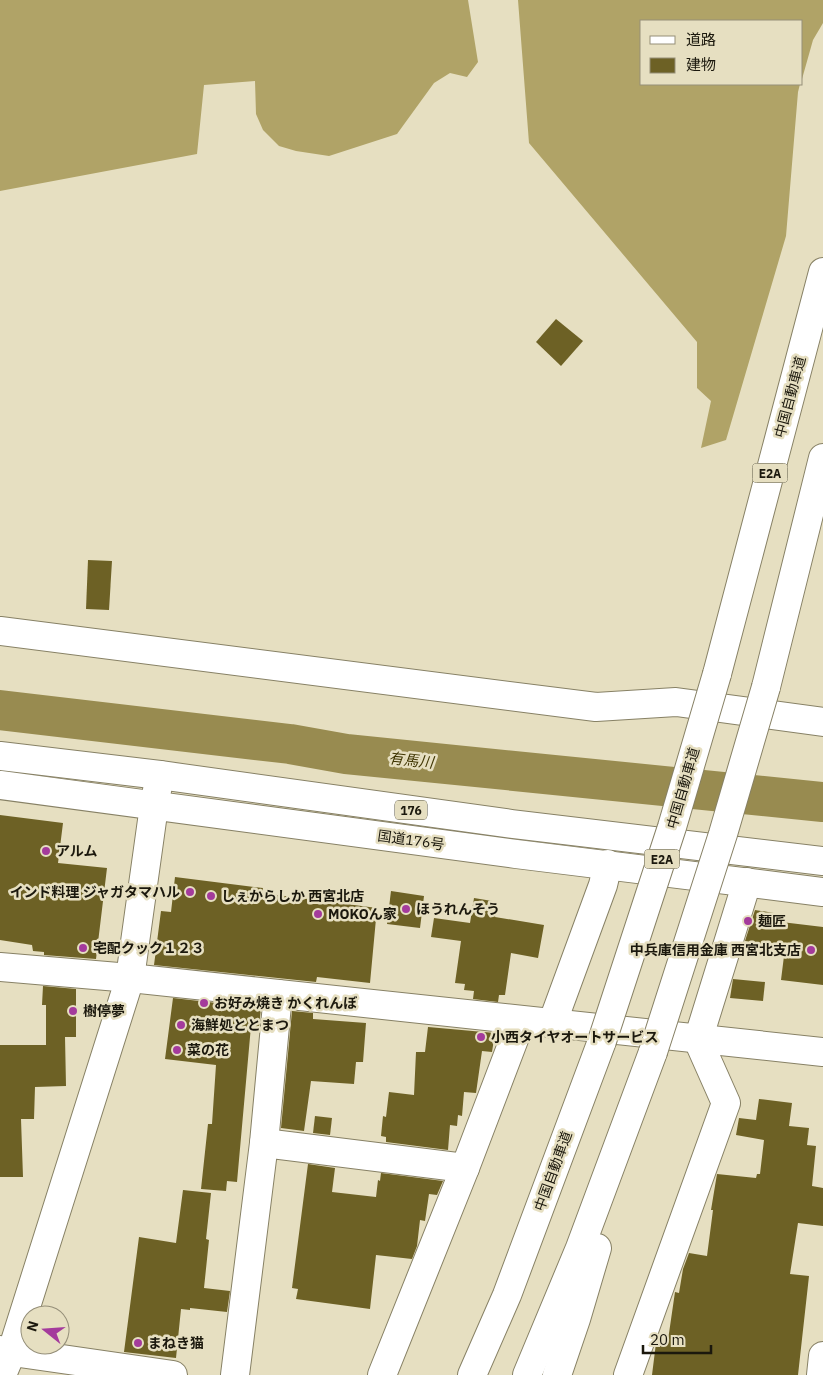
<svg xmlns="http://www.w3.org/2000/svg" width="823" height="1375" viewBox="0 0 823 1375" font-family="'IBM Plex Sans','Noto Sans JP',sans-serif">
<rect width="100%" height="100%" fill="#e6dfc1"/>
<!-- forest -->
<g fill="#b0a367">
<path d="M 0,0 L 468,0 L 478,62 L 467,77 L 450,73 L 434,83 L 397,134 L 329,156 L 296,151 L 279,146 L 263,130 L 256,114 L 255,81 L 204,85 L 197,154 L 0,191 Z"/>
<path d="M 518,0 L 823,0 L 823,23 L 813,40 L 802,79 L 802,21 L 642,21 L 642,84 L 800,84 L 798,92 L 786,236 L 726,440 L 701,448 L 711,401 L 697,388 L 697,342 L 529,143 Z"/>
</g>
<g fill="none" stroke-linecap="round" stroke-linejoin="round">
<!-- river -->
<path stroke="#988b50" stroke-width="40" d="M 0,710 L 290,744 L 346,754 L 823,802"/>
</g>
<!-- building -->
<g fill="#6d6125">
<path d="M 556,319 L 583,341 L 561,366 L 536,342 Z"/>
<path d="M 88,560 L 112,561 L 109,610 L 86,609 Z"/>
<path d="M 0,815 L 63,823 L 58,863 L 107,868 L 96,959 L 44,955 L 44,952 L 33,951 L 32,945 L 0,940 Z"/>
<path d="M 175,877 L 263,888 L 262,893 L 377,908 L 370,983 L 317,977 L 316,982 L 154,965 L 161,911 L 171,912 Z"/>
<path d="M 391,891 L 424,896 L 420,928 L 387,924 Z"/>
<path d="M 474,898 L 498,902 L 495,917 L 544,925 L 538,958 L 511,953 L 505,995 L 499,995 L 498,1002 L 473,999 L 474,991 L 464,990 L 465,984 L 455,983 L 461,941 L 431,937 L 434,918 L 470,923 Z"/>
<path d="M 755,910 L 774,913 L 773,921 L 823,927 L 823,985 L 781,980 L 785,948 L 745,941 Z"/>
<path d="M 733,979 L 765,982 L 763,1001 L 730,998 Z"/>
<path d="M 43,986 L 76,989 L 76,1037 L 65,1037 L 66,1086 L 35,1087 L 34,1119 L 21,1119 L 23,1177 L 0,1177 L 0,1045 L 46,1045 L 46,1005 L 42,1005 Z"/>
<path d="M 173,998 L 261,1008 L 259,1027 L 251,1026 L 237,1182 L 227,1181 L 226,1191 L 201,1189 L 208,1124 L 212,1124 L 216,1065 L 165,1059 Z"/>
<path d="M 292,1011 L 313,1013 L 313,1019 L 366,1023 L 363,1062 L 356,1062 L 354,1084 L 311,1081 L 304,1131 L 281,1128 Z"/>
<path d="M 428,1027 L 495,1033 L 492,1052 L 482,1051 L 476,1093 L 464,1092 L 462,1116 L 458,1115 L 457,1126 L 450,1125 L 448,1150 L 386,1142 L 386,1137 L 381,1136 L 383,1116 L 386,1117 L 389,1092 L 414,1095 L 416,1052 L 425,1052 Z"/>
<path d="M 759,1099 L 792,1103 L 789,1126 L 809,1128 L 807,1145 L 816,1146 L 812,1186 L 823,1188 L 823,1226 L 798,1223 L 790,1274 L 809,1276 L 798,1375 L 652,1375 L 656,1343 L 664,1344 L 664,1340 L 668,1340 L 675,1292 L 679,1293 L 683,1269 L 689,1253 L 707,1256 L 713,1210 L 711,1210 L 717,1174 L 756,1178 L 757,1174 L 760,1174 L 764,1140 L 736,1135 L 739,1118 L 756,1120 Z"/>
<path d="M 315,1116 L 332,1118 L 330,1135 L 313,1133 Z"/>
<path d="M 308,1164 L 335,1168 L 332,1192 L 376,1197 L 378,1180 L 380,1181 L 381,1173 L 443,1181 L 437,1195 L 429,1194 L 425,1221 L 420,1220 L 417,1246 L 412,1259 L 376,1255 L 370,1309 L 296,1299 L 298,1289 L 292,1288 Z"/>
<path d="M 183,1190 L 211,1193 L 206,1239 L 209,1240 L 204,1288 L 230,1291 L 227,1312 L 190,1308 L 190,1310 L 181,1309 L 176,1358 L 124,1352 L 139,1237 L 176,1243 Z"/>
</g>
<g fill="none" stroke-linecap="round" stroke-linejoin="round">
<!-- minor casing -->
<g stroke="#878165" stroke-width="30">
<g id="minor">
<path d="M 0,631 L 596,707 L 676,702 L 823,722"/>
<path d="M 0,967 L 130,978 L 823,1052"/>
<path d="M 552,1024 L 603,885 L 608,864"/>
<path d="M 264,1143 L 278,994"/>
<path d="M 0,1350 L 173,1375"/>
<path d="M 2,1375 L 12,1351 L 130,978 L 154,806 L 160,775"/>
<path d="M 235,1375 L 264,1143 L 465,1168"/>
<path d="M 382,1375 L 465,1168 L 521,1021"/>
<path d="M 628,1375 L 726,1103 L 698,1040 L 747,882"/>
<path d="M 821,1375 L 823,1356"/>
</g>
</g>
<!-- highway casing -->
<g stroke="#878165" stroke-width="30">
<g id="highway">
<path d="M 717,674 L 823,272"/>
<path d="M 766,687 L 823,458"/>
<path d="M 0,756 L 160,775 L 512,824 L 823,861"/>
<path d="M 0,785 L 516,854 L 823,892"/>
<path d="M 472,1375 L 507,1295 L 602,1041"/>
<path d="M 527,1375 L 580,1248 L 653,1052"/>
<path d="M 557,1375 L 576,1319 L 597,1248"/>
</g>
</g>
<!-- minor -->
<use href="#minor" stroke="#fff" stroke-width="28"/>
<!-- highway -->
<use href="#highway" stroke="#fff" stroke-width="28"/>
<!-- highway-bridge casing -->
<g stroke="#878165" stroke-width="30" stroke-linecap="butt">
<g id="highway-bridge">
<path d="M 602,1041 L 672,827 L 717,674"/>
<path d="M 653,1052 L 723,834 L 766,687"/>
</g>
</g>
<!-- highway-bridge -->
<use href="#highway-bridge" stroke="#fff" stroke-width="28"/>
</g>
<!-- markers -->
<g fill="#a43b9c" stroke="#e6dfc1" stroke-width="2">
<circle cx="46" cy="851" r="5"/>
<circle cx="190" cy="892" r="5"/>
<circle cx="211" cy="896" r="5"/>
<circle cx="406" cy="909" r="5"/>
<circle cx="318" cy="914" r="5"/>
<circle cx="748" cy="921" r="5"/>
<circle cx="83" cy="948" r="5"/>
<circle cx="811" cy="950" r="5"/>
<circle cx="204" cy="1003" r="5"/>
<circle cx="73" cy="1011" r="5"/>
<circle cx="181" cy="1025" r="5"/>
<circle cx="481" cy="1037" r="5"/>
<circle cx="177" cy="1050" r="5"/>
<circle cx="138" cy="1343" r="5"/>
</g>
<g text-anchor="middle" dominant-baseline="central" stroke-width="5" stroke-linejoin="round" paint-order="stroke">
<!-- shield labels -->
<g fill="#e6dfc1" stroke="#585443" stroke-width="1">
<rect x="752.5" y="463.5" width="35" height="19" rx="4"/>
<rect x="395" y="800.5" width="32" height="19" rx="4"/>
<rect x="644.5" y="849.5" width="35" height="19" rx="4"/>
</g>
<g font-size="12" font-weight="bold" fill="#1b180d">
<text x="770" y="473">E2A</text>
<text x="411" y="810">176</text>
<text x="662" y="859">E2A</text>
</g>
<!-- street labels -->
<g font-size="14" fill="#1b180d" stroke="#e6dfc1">
<text transform="translate(790 397) rotate(-75)">中国自動車道</text>
<text transform="translate(683 788) rotate(-74)">中国自動車道</text>
<text transform="translate(411 840) rotate(8)">国道176号</text>
<text transform="translate(553 1171) rotate(-70)">中国自動車道</text>
</g>
<!-- poi labels -->
<g font-size="14" font-weight="bold" fill="#1b180d" stroke="#e6dfc1" text-anchor="start">
<text x="56" y="851">アルム</text>
<text x="180" y="892" text-anchor="end">インド料理 ジャガタマハル</text>
<text x="221" y="896">しぇからしか 西宮北店</text>
<text x="416" y="909">ほうれんそう</text>
<text x="328" y="914">MOKOん家</text>
<text x="758" y="921">麺匠</text>
<text x="93" y="948">宅配クック１２３</text>
<text x="801" y="950" text-anchor="end">中兵庫信用金庫 西宮北支店</text>
<text x="214" y="1003">お好み焼き かくれんぼ</text>
<text x="83" y="1011">樹停夢</text>
<text x="191" y="1025">海鮮処ととまつ</text>
<text x="491" y="1037">小西タイヤオートサービス</text>
<text x="187" y="1050">菜の花</text>
<text x="148" y="1343">まねき猫</text>
</g>
<!-- water labels -->
<g font-size="15" font-style="italic" fill="#413704" stroke="#e6dfc1">
<text transform="translate(411 760) rotate(6)">有馬川</text>
</g>
</g>
<!-- legend -->
<rect x="640" y="20" width="162" height="65" fill="#e6dfc1" stroke="#958f79"/>
<rect x="650" y="36" width="25" height="8" fill="#ffffff" stroke="#958f79"/>
<text x="686" y="45" font-size="15" fill="#1b180d">道路</text>
<rect x="650" y="58" width="25" height="15" fill="#6d6125" stroke="#958f79"/>
<text x="686" y="70" font-size="15" fill="#1b180d">建物</text>
<!-- north arrow -->
<g transform="translate(45 1330) rotate(287)"><circle r="24" fill="#e6dfc1" stroke="#958f79"/>
<path d="M0-4L9 19L0 12L-9 19Z" fill="#a43b9c"/>
<text y="-8" font-size="14" font-weight="bold" text-anchor="middle" fill="#1b180d">N</text>
</g>
<!-- scale -->
<path d="M643 1345v8h68v-8" fill="none" stroke="#1b180d" stroke-width="2.5"/>
<text x="650" y="1345" font-size="15" fill="#1b180d" stroke="#e6dfc1" stroke-width="4" paint-order="stroke">20 m</text>
</svg>
